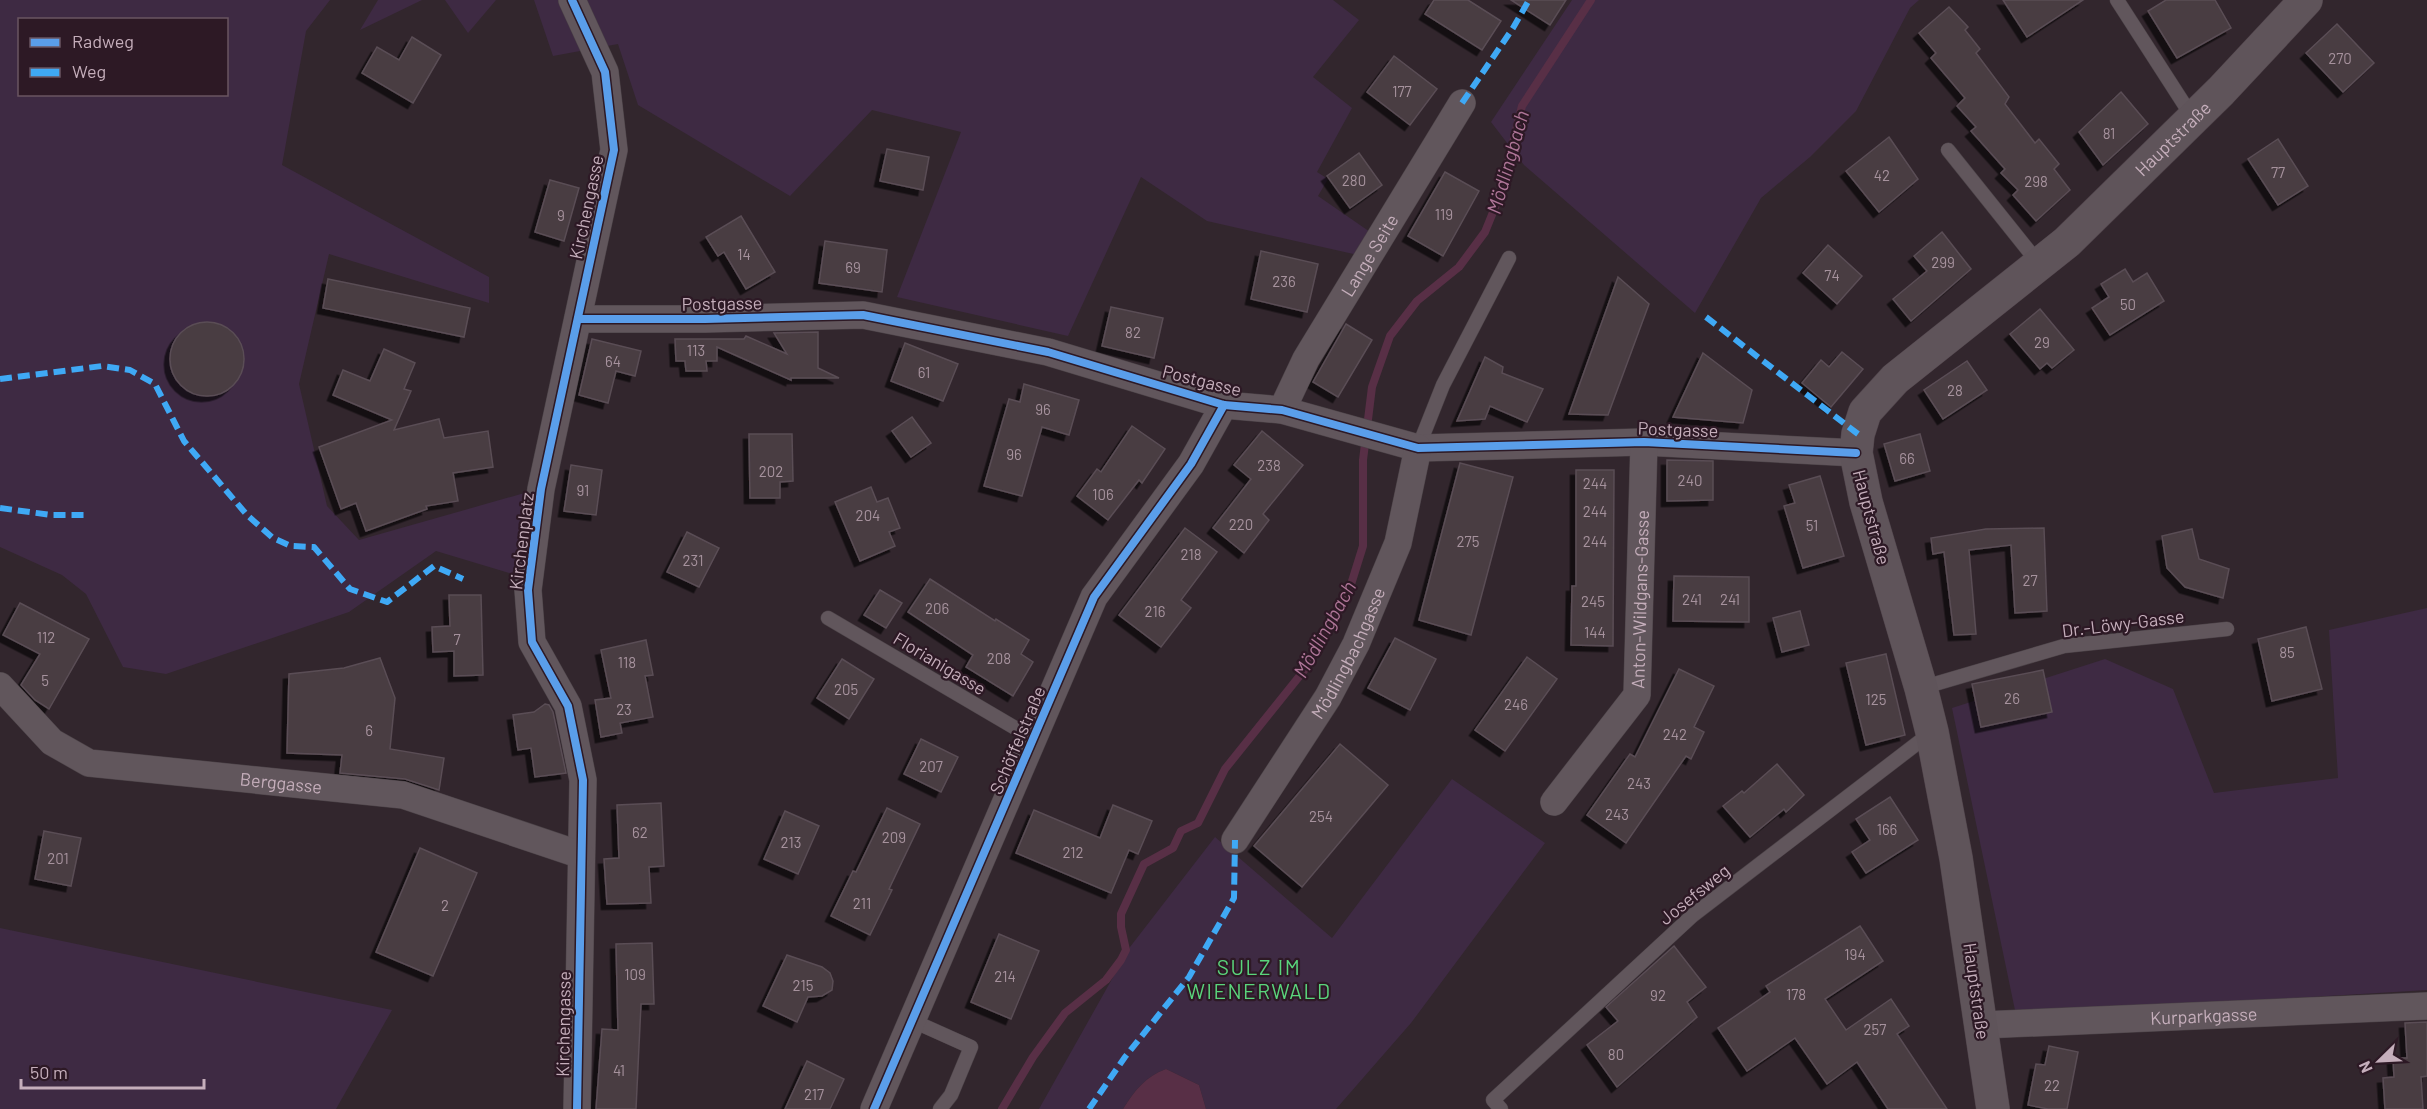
<svg xmlns="http://www.w3.org/2000/svg" width="2427" height="1109" viewBox="0 0 2427 1109" font-family="Barlow,sans-serif">
<defs>
<filter id="shadow"><feDropShadow dx="-5.5" dy="5.5" stdDeviation="0" flood-color="#0009"/></filter>
</defs>
<rect width="100%" height="100%" fill="#32262d"/>
<!-- green -->
<g fill="#3e2a43" fill-rule="evenodd">
<path d="M 0,0 L 330,0 L 306,31 L 282,165 L 489,277 L 489,303 L 329,254 L 299,384 L 327,506 L 359,540 L 528,492 L 516,575 L 436,551 L 349,612 L 166,674 L 123,667 L 86,594 L 62,575 L 0,547 ZM 20,20 L 226,20 L 226,94 L 20,94 Z"/>
<path d="M 378,0 L 422,0 L 360,30 Z"/>
<path d="M 445,0 L 496,0 L 468,33 Z"/>
<path d="M 534,0 L 1333,0 L 1359,20 L 1313,77 L 1352,108 L 1317,172 L 1328,179 L 1318,196 L 1373,234 L 1358,255 L 1207,221 L 1141,177 L 1068,336 L 897,297 L 961,132 L 872,110 L 790,196 L 638,105 L 618,44 L 553,56 Z"/>
<path d="M 1572,0 L 1919,0 L 1910,8 L 1856,111 L 1810,157 L 1761,198 L 1695,313 L 1524,165 L 1491,122 Z"/>
<path d="M 2427,608 L 2427,990 L 2016,1015 L 1952,708 L 2105,659 L 2173,689 L 2214,793 L 2338,778 L 2329,630 Z"/>
<path d="M 1452,779 L 1545,843 L 1411,1023 L 1336,1109 L 1206,1109 L 1199,1085 L 1166,1069 C 1146,1076 1134,1091 1123,1109 L 1039,1109 L 1130,947 L 1215,837 L 1332,938 Z"/>
<path d="M 0,928 L 392,1010 L 336,1109 L 0,1109 Z"/>
</g>
<!-- water -->
<path fill="#582f46" d="M 1166,1069 L 1199,1085 L 1206,1109 L 1123,1109 C 1134,1091 1146,1076 1166,1069 Z"/>
<g fill="none" stroke-linecap="round" stroke-linejoin="round">
<!-- stream -->
<path stroke="#582f46" stroke-width="8" d="M 1002,1109 L 1033,1057 L 1065,1013 L 1106,980 L 1121,960 L 1126,950 L 1121,927 L 1121,914 L 1144,864 L 1173,848 L 1181,831 L 1198,823 L 1225,769 L 1306,668 L 1348,594 L 1363,546 L 1363,460 L 1372,387 L 1390,336 L 1417,301 L 1459,267 L 1485,232 L 1500,195 L 1522,106 L 1591,0"/>
</g>
<!-- building -->
<g fill="#483c42" stroke="#5a4d55" stroke-width="1.5" filter="url(#shadow)">
<path d="M 1434,0 L 1468,0 L 1501,21 L 1482,50 L 1425,14 Z"/>
<path d="M 1511,0 L 1566,0 L 1550,25 Z"/>
<path d="M 2003,0 L 2083,0 L 2027,37 Z"/>
<path d="M 2166,0 L 2215,0 L 2231,28 L 2177,58 L 2148,11 Z"/>
<path d="M 1949,7 L 1968,27 L 1965,30 L 1980,49 L 1976,53 L 2009,97 L 2005,104 L 2035,143 L 2039,139 L 2059,164 L 2054,169 L 2070,190 L 2036,221 L 2013,195 L 2018,190 L 2001,173 L 2005,169 L 1971,131 L 1976,127 L 1957,106 L 1965,98 L 1931,58 L 1936,53 L 1919,33 Z"/>
<path d="M 2337,24 L 2374,63 L 2343,92 L 2306,53 Z"/>
<path d="M 412,37 L 441,55 L 413,103 L 362,73 L 377,47 L 399,60 Z"/>
<path d="M 1394,56 L 1437,89 L 1410,125 L 1367,92 Z"/>
<path d="M 2121,92 L 2148,124 L 2103,165 L 2079,132 Z"/>
<path d="M 1889,137 L 1918,179 L 1879,212 L 1846,171 Z"/>
<path d="M 2278,139 L 2308,186 L 2278,205 L 2248,159 Z"/>
<path d="M 887,149 L 929,157 L 923,190 L 880,181 Z"/>
<path d="M 1359,153 L 1382,185 L 1350,208 L 1327,176 Z"/>
<path d="M 1445,172 L 1479,191 L 1443,256 L 1408,236 Z"/>
<path d="M 550,180 L 579,188 L 564,241 L 535,232 Z"/>
<path d="M 741,216 L 775,272 L 746,289 L 724,252 L 718,256 L 706,237 Z"/>
<path d="M 1942,232 L 1971,269 L 1911,321 L 1893,299 L 1927,271 L 1914,256 Z"/>
<path d="M 825,241 L 887,250 L 882,292 L 819,283 Z"/>
<path d="M 1828,245 L 1862,276 L 1837,304 L 1803,273 Z"/>
<path d="M 1261,251 L 1318,264 L 1307,312 L 1251,299 Z"/>
<path d="M 2125,269 L 2133,282 L 2147,273 L 2164,301 L 2110,335 L 2092,308 L 2109,297 L 2101,284 Z"/>
<path d="M 1618,277 L 1649,304 L 1608,415 L 1569,414 Z"/>
<path d="M 328,279 L 470,308 L 464,337 L 323,308 Z"/>
<path d="M 1111,307 L 1163,318 L 1154,358 L 1102,346 Z"/>
<path d="M 2040,309 L 2074,350 L 2052,368 L 2047,363 L 2040,369 L 2010,334 Z"/>
<circle cx="207" cy="359" r="37"/>
<path d="M 1346,324 L 1372,340 L 1338,397 L 1313,382 Z"/>
<path d="M 818,332 L 818,368 L 839,378 L 791,378 L 791,380 L 717,347 L 717,361 L 706,361 L 707,371 L 686,371 L 685,361 L 676,361 L 675,339 L 744,339 L 746,336 L 787,354 L 774,333 Z"/>
<path d="M 592,339 L 641,351 L 635,376 L 616,371 L 608,403 L 579,395 Z"/>
<path d="M 905,343 L 958,364 L 943,401 L 891,381 Z"/>
<path d="M 384,349 L 415,363 L 404,389 L 411,391 L 394,430 L 439,419 L 444,438 L 488,431 L 493,467 L 453,473 L 458,501 L 426,506 L 427,509 L 366,531 L 356,503 L 341,509 L 319,447 L 392,420 L 333,395 L 343,370 L 370,381 Z"/>
<path d="M 1842,352 L 1863,369 L 1831,407 L 1802,383 L 1821,360 L 1829,367 Z"/>
<path d="M 1703,353 L 1752,390 L 1743,423 L 1673,417 Z"/>
<path d="M 1485,357 L 1503,367 L 1502,373 L 1543,389 L 1527,422 L 1490,406 L 1485,419 L 1457,421 Z"/>
<path d="M 1967,361 L 1987,390 L 1943,419 L 1924,390 Z"/>
<path d="M 1024,384 L 1079,400 L 1069,435 L 1042,427 L 1022,496 L 984,486 L 1009,399 L 1020,402 Z"/>
<path d="M 912,417 L 931,443 L 911,457 L 892,431 Z"/>
<path d="M 1132,426 L 1165,449 L 1142,483 L 1139,480 L 1108,520 L 1077,496 L 1097,469 L 1101,472 Z"/>
<path d="M 1262,431 L 1303,465 L 1263,514 L 1269,520 L 1244,553 L 1213,528 L 1251,479 L 1234,465 Z"/>
<path d="M 749,434 L 792,434 L 793,481 L 780,482 L 780,498 L 750,498 Z"/>
<path d="M 1920,434 L 1930,471 L 1895,481 L 1884,444 Z"/>
<path d="M 1667,460 L 1713,461 L 1713,500 L 1667,501 Z"/>
<path d="M 1460,463 L 1513,477 L 1471,635 L 1419,620 Z"/>
<path d="M 571,465 L 602,470 L 596,515 L 564,511 Z"/>
<path d="M 1576,470 L 1614,470 L 1613,646 L 1571,645 L 1572,586 L 1576,586 Z"/>
<path d="M 1820,476 L 1844,556 L 1803,568 L 1784,506 L 1795,503 L 1789,485 Z"/>
<path d="M 871,487 L 877,502 L 888,498 L 900,528 L 889,532 L 895,546 L 860,561 L 835,502 Z"/>
<path d="M 1185,528 L 1217,552 L 1181,600 L 1191,608 L 1161,647 L 1119,615 Z"/>
<path d="M 2044,528 L 2047,611 L 2015,613 L 2011,545 L 1969,550 L 1976,634 L 1954,635 L 1944,552 L 1933,554 L 1931,538 L 1986,529 Z"/>
<path d="M 2192,529 L 2199,559 L 2229,569 L 2223,598 L 2185,587 L 2167,568 L 2162,536 Z"/>
<path d="M 687,532 L 719,548 L 699,587 L 667,572 Z"/>
<path d="M 1674,576 L 1749,577 L 1749,622 L 1673,621 Z"/>
<path d="M 930,579 L 995,621 L 996,619 L 1029,640 L 1021,654 L 1033,662 L 1013,696 L 966,667 L 973,655 L 908,612 Z"/>
<path d="M 880,590 L 902,603 L 886,628 L 864,615 Z"/>
<path d="M 449,595 L 481,595 L 483,675 L 454,676 L 454,651 L 433,652 L 432,627 L 450,626 Z"/>
<path d="M 20,603 L 89,639 L 49,709 L 35,700 L 21,685 L 40,654 L 3,635 Z"/>
<path d="M 1800,611 L 1809,645 L 1782,652 L 1773,618 Z"/>
<path d="M 2306,627 L 2322,689 L 2272,701 L 2258,639 Z"/>
<path d="M 1395,638 L 1436,659 L 1410,710 L 1368,688 Z"/>
<path d="M 646,640 L 653,675 L 645,676 L 653,717 L 620,723 L 622,733 L 601,737 L 595,700 L 611,698 L 601,650 Z"/>
<path d="M 1886,654 L 1905,735 L 1866,745 L 1846,663 Z"/>
<path d="M 1527,657 L 1557,679 L 1505,751 L 1475,730 Z"/>
<path d="M 380,658 L 395,698 L 390,749 L 444,758 L 439,790 L 405,779 L 340,773 L 342,755 L 287,753 L 289,674 L 344,668 Z"/>
<path d="M 842,659 L 874,679 L 849,719 L 817,698 Z"/>
<path d="M 1679,669 L 1714,686 L 1694,727 L 1704,732 L 1691,759 L 1686,756 L 1626,843 L 1587,815 L 1630,754 L 1635,757 Z"/>
<path d="M 2043,670 L 2052,712 L 1981,727 L 1972,684 Z"/>
<path d="M 545,704 L 549,705 L 553,712 L 566,773 L 535,777 L 531,748 L 518,750 L 513,715 L 534,712 Z"/>
<path d="M 921,739 L 958,757 L 941,792 L 904,774 Z"/>
<path d="M 1340,744 L 1388,785 L 1302,887 L 1254,846 Z"/>
<path d="M 1777,764 L 1804,795 L 1786,812 L 1784,809 L 1750,837 L 1723,806 L 1742,791 L 1744,793 Z"/>
<path d="M 1890,797 L 1918,840 L 1866,873 L 1852,852 L 1870,840 L 1856,819 Z"/>
<path d="M 661,803 L 664,866 L 649,867 L 651,903 L 607,904 L 604,859 L 619,858 L 617,805 Z"/>
<path d="M 1113,805 L 1152,821 L 1138,854 L 1129,850 L 1111,893 L 1016,853 L 1034,810 L 1100,838 Z"/>
<path d="M 887,808 L 920,824 L 889,889 L 892,890 L 870,935 L 831,916 L 853,871 L 856,872 Z"/>
<path d="M 785,811 L 819,826 L 798,874 L 764,859 Z"/>
<path d="M 44,831 L 81,838 L 71,886 L 35,879 Z"/>
<path d="M 420,848 L 477,873 L 433,976 L 376,952 Z"/>
<path d="M 1860,926 L 1883,961 L 1825,999 L 1846,1030 L 1891,999 L 1909,1026 L 1897,1034 L 1947,1109 L 1888,1109 L 1857,1062 L 1827,1084 L 1795,1038 L 1747,1071 L 1718,1028 L 1770,992 L 1766,986 Z"/>
<path d="M 999,934 L 1039,951 L 1011,1019 L 971,1002 Z"/>
<path d="M 652,943 L 654,1004 L 641,1004 L 636,1109 L 596,1109 L 602,1029 L 618,1030 L 616,944 Z"/>
<path d="M 1674,946 L 1706,987 L 1687,1002 L 1697,1017 L 1617,1087 L 1587,1045 L 1618,1021 L 1606,1007 Z"/>
<path d="M 787,955 L 822,967 L 830,973 L 833,981 L 832,990 L 822,996 L 808,997 L 797,1022 L 763,1006 Z"/>
<path d="M 2427,1022 L 2427,1076 L 2421,1077 L 2423,1109 L 2385,1109 L 2383,1078 L 2394,1077 L 2393,1058 L 2407,1058 L 2405,1023 Z"/>
<path d="M 2049,1046 L 2078,1052 L 2067,1109 L 2048,1109 L 2028,1105 L 2036,1064 L 2045,1065 Z"/>
<path d="M 807,1061 L 844,1079 L 830,1109 L 785,1109 Z"/>
</g>
<g fill="none" stroke-linecap="round" stroke-linejoin="round">
<!-- service casing -->
<g stroke="#4b4247" stroke-width="15">
<g id="service">
<path d="M 2117,0 L 2193,118"/>
<path d="M 1948,150 L 2040,265"/>
<path d="M 1418,448 L 1443,385 L 1509,258"/>
<path d="M 828,618 L 1034,739"/>
<path d="M 1921,688 L 2064,646 L 2227,629"/>
<path d="M 913,1021 L 971,1047 L 951,1095 L 940,1109"/>
<path d="M 1501,1109 L 1493,1100 L 1692,916 L 1932,732"/>
</g>
</g>
<!-- minor casing -->
<g stroke="#4b4247" stroke-width="28">
<g id="minor">
<path d="M 572,0 L 605,72 L 614,150 L 541,489 L 528,590 L 532,642 L 568,706 L 583,780 L 577,1109"/>
<path d="M 578,319 L 705,319 L 863,315 L 1048,352 L 1224,405 L 1282,410 L 1418,448 L 1644,442 L 1856,453"/>
<path id="s1" d="M 1282,410 L 1306,359 L 1462,103"/>
<path id="s2" d="M 0,686 L 52,742 L 89,763 L 403,795 L 581,855"/>
<path id="s3" d="M 1554,802 L 1637,695 L 1644,442"/>
<path id="s4" d="M 1235,840 L 1328,697 L 1356,644 L 1398,543 L 1418,448"/>
<path id="s5" d="M 1982,1025 L 2427,1006"/>
<path d="M 874,1109 L 1094,597 L 1191,464 L 1224,405"/>
</g>
</g>
<!-- secondary casing -->
<g stroke="#4f434a" stroke-width="34">
<g id="secondary">
<path id="s6" d="M 1993,1109 L 1956,858 L 1932,732 L 1921,688 L 1866,502 L 1856,453 L 1858,434 L 1865,412 L 1895,379 L 2067,242 L 2221,91 L 2306,0"/>
</g>
</g>
<!-- service -->
<use href="#service" stroke="#61565c" stroke-width="14"/>
<!-- minor -->
<use href="#minor" stroke="#61565c" stroke-width="27"/>
<!-- secondary -->
<use href="#secondary" stroke="#5f545a" stroke-width="33"/>
<!-- quiet -->
<g stroke="#3fa9f5" stroke-width="6" stroke-dasharray="12 6" stroke-linecap="butt">
<path d="M 1462,103 L 1513,28 L 1529,0"/>
<path d="M 1706,317 L 1858,434"/>
<path d="M 0,379 L 102,366 L 130,370 L 155,384 L 184,441 L 247,515 L 273,538 L 291,546 L 314,547 L 350,589 L 387,602 L 434,566 L 463,579"/>
<path d="M 0,508 L 51,515 L 88,515"/>
<path d="M 1089,1109 L 1125,1057 L 1189,977 L 1234,898 L 1235,840"/>
</g>
<!-- cycleway casing -->
<g stroke="#2d1925" stroke-width="11">
<g id="cycleway">
<path d="M 572,0 L 605,72 L 614,150 L 541,489 L 528,590 L 532,642 L 568,706 L 583,780 L 577,1109"/>
<path d="M 578,319 L 705,319 L 863,315 L 1048,352 L 1224,405 L 1282,410 L 1418,448 L 1644,442 L 1856,453"/>
<path d="M 874,1109 L 1094,597 L 1191,464 L 1224,405"/>
</g>
</g>
<!-- cycleway -->
<use href="#cycleway" stroke="#5a9eea" stroke-width="8"/>
</g>
<g text-anchor="middle" dominant-baseline="central" stroke-width="4.5" stroke-linejoin="round" paint-order="stroke">
<!-- number labels -->
<g font-size="15" fill="#a6929d">
<text x="2340" y="58">270</text>
<text x="1402" y="91">177</text>
<text x="2109" y="133">81</text>
<text x="2278" y="172">77</text>
<text x="1882" y="175">42</text>
<text x="1354" y="180">280</text>
<text x="2036" y="181">298</text>
<text x="1444" y="214">119</text>
<text x="561" y="215">9</text>
<text x="744" y="254">14</text>
<text x="1943" y="262">299</text>
<text x="853" y="267">69</text>
<text x="1832" y="275">74</text>
<text x="1284" y="281">236</text>
<text x="2128" y="304">50</text>
<text x="1133" y="332">82</text>
<text x="2042" y="342">29</text>
<text x="696" y="350">113</text>
<text x="613" y="361">64</text>
<text x="924" y="372">61</text>
<text x="1955" y="390">28</text>
<text x="1043" y="409">96</text>
<text x="1014" y="454">96</text>
<text x="1907" y="458">66</text>
<text x="1269" y="465">238</text>
<text x="771" y="471">202</text>
<text x="1690" y="480">240</text>
<text x="1595" y="483">244</text>
<text x="583" y="490">91</text>
<text x="1103" y="494">106</text>
<text x="1595" y="511">244</text>
<text x="868" y="515">204</text>
<text x="1241" y="524">220</text>
<text x="1812" y="525">51</text>
<text x="1468" y="541">275</text>
<text x="1595" y="541">244</text>
<text x="1191" y="554">218</text>
<text x="693" y="560">231</text>
<text x="2030" y="580">27</text>
<text x="1692" y="599">241</text>
<text x="1730" y="599">241</text>
<text x="1593" y="601">245</text>
<text x="937" y="608">206</text>
<text x="1155" y="611">216</text>
<text x="1595" y="632">144</text>
<text x="46" y="637">112</text>
<text x="457" y="639">7</text>
<text x="2287" y="652">85</text>
<text x="999" y="658">208</text>
<text x="627" y="662">118</text>
<text x="45" y="680">5</text>
<text x="846" y="689">205</text>
<text x="2012" y="698">26</text>
<text x="1876" y="699">125</text>
<text x="1516" y="704">246</text>
<text x="624" y="709">23</text>
<text x="369" y="730">6</text>
<text x="1675" y="734">242</text>
<text x="931" y="766">207</text>
<text x="1639" y="783">243</text>
<text x="1617" y="814">243</text>
<text x="1321" y="816">254</text>
<text x="1887" y="829">166</text>
<text x="640" y="832">62</text>
<text x="894" y="837">209</text>
<text x="791" y="842">213</text>
<text x="1073" y="852">212</text>
<text x="58" y="858">201</text>
<text x="862" y="903">211</text>
<text x="445" y="905">2</text>
<text x="1855" y="954">194</text>
<text x="635" y="974">109</text>
<text x="1005" y="976">214</text>
<text x="803" y="985">215</text>
<text x="1796" y="994">178</text>
<text x="1658" y="995">92</text>
<text x="1875" y="1029">257</text>
<text x="1616" y="1054">80</text>
<text x="619" y="1070">41</text>
<text x="2052" y="1085">22</text>
<text x="814" y="1094">217</text>
</g>
<!-- street labels -->
<g font-size="18" fill="#c5aebb" stroke="#2d1925">
<text stroke="none"><textPath href="#s6" startOffset="1126">Hauptstraße</textPath></text>
<text transform="translate(586 207) rotate(-78)">Kirchengasse</text>
<text stroke="none"><textPath href="#s1" startOffset="178">Lange Seite</textPath></text>
<text transform="translate(722 303) rotate(-1)">Postgasse</text>
<text transform="translate(1202 380) rotate(14)">Postgasse</text>
<text transform="translate(1678 429) rotate(2)">Postgasse</text>
<text transform="translate(1872 517) rotate(75)">Hauptstraße</text>
<text transform="translate(521 541) rotate(-83)">Kirchenplatz</text>
<text stroke="none"><textPath href="#s3" startOffset="231">Anton-Wildgans-Gasse</textPath></text>
<text transform="translate(2123 623) rotate(-7)">Dr.-Löwy-Gasse</text>
<text stroke="none"><textPath href="#s4" startOffset="219">Mödlingbachgasse</textPath></text>
<text transform="translate(940 663) rotate(31)">Florianigasse</text>
<text transform="translate(1017 740) rotate(-67)">Schöffelstraße</text>
<text stroke="none"><textPath href="#s2" startOffset="312">Berggasse</textPath></text>
<text transform="translate(1694 894) rotate(-39)">Josefsweg</text>
<text transform="translate(1977 991) rotate(82)">Hauptstraße</text>
<text stroke="none"><textPath href="#s5" startOffset="222">Kurparkgasse</textPath></text>
<text transform="translate(563 1024) rotate(-89)">Kirchengasse</text>
</g>
<!-- water labels -->
<g font-size="20" font-style="italic" fill="#ae7597" stroke="#2d1925">
<text transform="translate(1507 162) rotate(-74)">Mödlingbach</text>
<text transform="translate(1324 629) rotate(-61)">Mödlingbach</text>
</g>
<!-- quarter labels -->
<g font-size="21" letter-spacing="1.5" fill="#5ad57c" stroke="#2d1925">
<text x="1259" y="966">SULZ IM<tspan x="1259" dy="24">WIENERWALD</tspan></text>
</g>
</g>
<!-- legend -->
<rect x="18" y="18" width="210" height="78" fill="#2d1925" stroke="#6a5561" stroke-width="1.5"/>
<rect x="30" y="38" width="30" height="9" fill="#5a9eea" stroke="#6a5561" stroke-width="1.5"/>
<text x="72" y="48" font-size="18" fill="#c5aebb">Radweg</text>
<rect x="30" y="68" width="30" height="9" fill="#3fa9f5" stroke="#6a5561" stroke-width="1.5"/>
<text x="72" y="78" font-size="18" fill="#c5aebb">Weg</text>
<!-- north arrow -->
<g transform="translate(2379 1061) rotate(246)" stroke="#2d1925" stroke-width="4.5" paint-order="stroke">
<path d="M0-4.5L10 22L0 15L-10 22Z" fill="#c5aebb"/>
<text y="-9" font-size="16" font-weight="bold" text-anchor="middle" fill="#c5aebb">N</text>
</g>
<!-- scale -->
<path d="M21 1079v9h183v-9" fill="none" stroke="#c5aebb" stroke-width="3"/>
<text x="30" y="1079" font-size="18" fill="#c5aebb" stroke="#2d1925" stroke-width="4.5" paint-order="stroke">50 m</text>
</svg>
